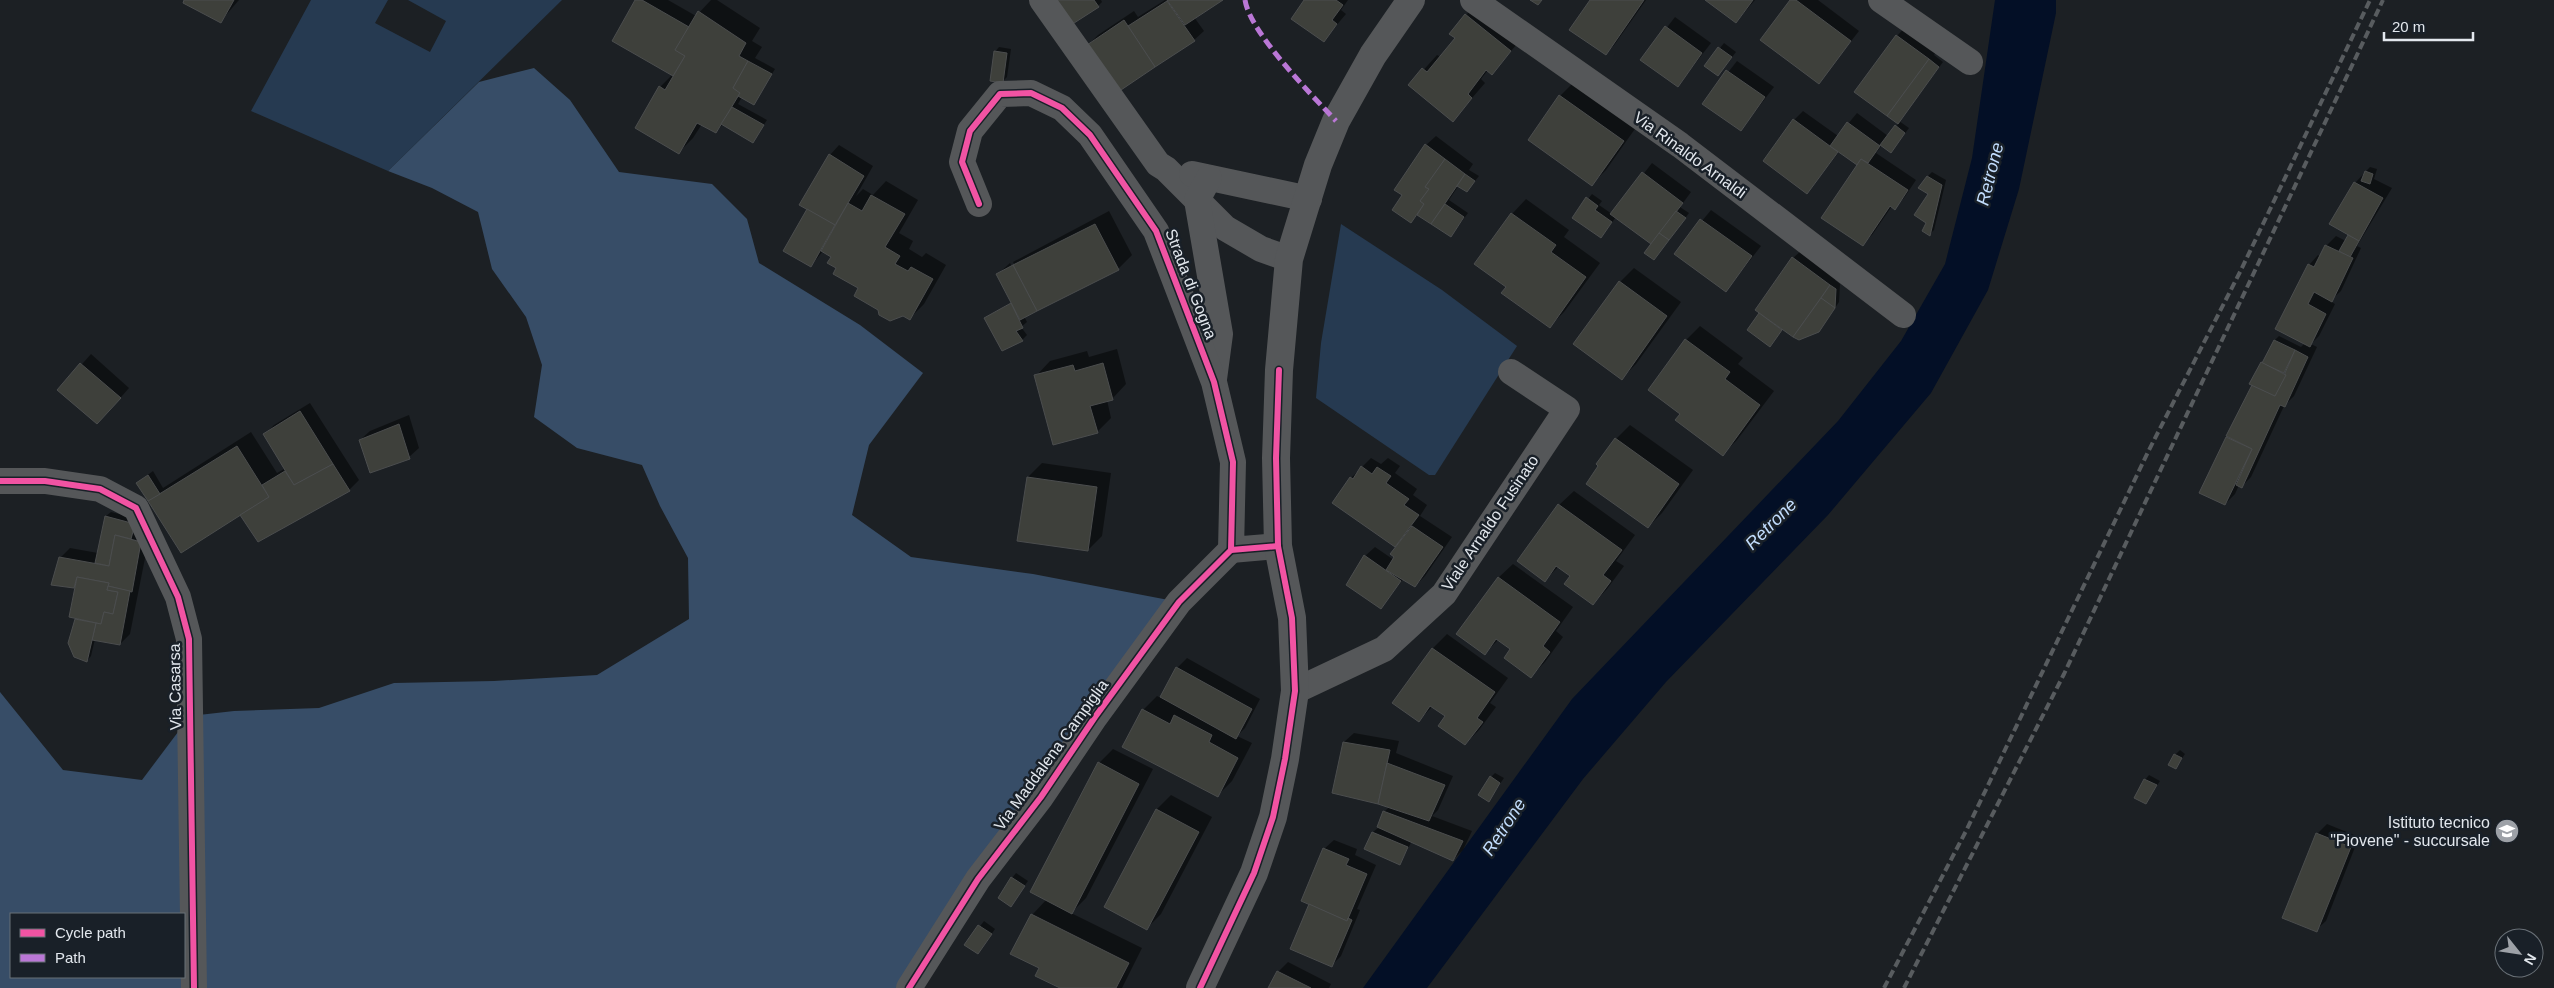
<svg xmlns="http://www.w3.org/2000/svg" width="2554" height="988" viewBox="0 0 2554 988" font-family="Arial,sans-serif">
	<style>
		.green { fill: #263a51 }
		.forest { fill: #374d67; fill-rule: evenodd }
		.water { fill: #030f26 }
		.shadow { fill: #0007; fill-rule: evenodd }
		.building { fill: #3e403b; stroke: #4b4d4e }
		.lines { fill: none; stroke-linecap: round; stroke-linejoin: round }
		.minor { stroke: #555759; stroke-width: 26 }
		.tertiary { stroke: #555759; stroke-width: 28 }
		.rail { stroke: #585c5f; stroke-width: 4; stroke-dasharray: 8 4; stroke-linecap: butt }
		.quiet { stroke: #ba77d6; stroke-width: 5; stroke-dasharray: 10 5; stroke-linecap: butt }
		.cycleway-casing { stroke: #192028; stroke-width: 9 }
		.cycleway { stroke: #f153a3; stroke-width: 6 }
		.labels { text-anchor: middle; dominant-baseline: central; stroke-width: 5; stroke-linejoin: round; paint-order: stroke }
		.street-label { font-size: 16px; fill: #e2e7ed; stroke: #192028 }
		.poi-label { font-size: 16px; fill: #e2e7ed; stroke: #192028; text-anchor: end }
		.water-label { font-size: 18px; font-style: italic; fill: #c2ddfd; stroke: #192028 }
	</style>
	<rect width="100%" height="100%" fill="#1c2024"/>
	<g class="green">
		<path d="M311,0H388L375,23L430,52L446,21L408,0H562L388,171L251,111Z"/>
		<path d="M1341,224L1442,290L1517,346L1435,475H1429L1316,398L1321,343Z"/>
	</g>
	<path class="forest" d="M534,68L570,100L619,172L712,184L747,219L759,263L860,325L923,373L869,445L852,515L911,557L1033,574L1179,602L909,988H0V692L63,770L142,780L190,716L234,711L319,708L394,683L494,681L597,675L689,619L688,558L660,506L642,465L577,448L534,417L542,365L526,317L492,269L478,212L432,188L388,171L479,82ZM11,914H184V977H11Z"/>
	<path class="water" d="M1995,0H2056V13L2019,189L1988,290L1931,393L1828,515L1666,682L1583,779L1427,988H1363L1572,699L1838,421L1901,341L1945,264L1972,158Z"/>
	<g class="shadow">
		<path d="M186,0H239L220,22Z"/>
		<path d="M637,0H668L696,16L711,0H717L760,28L752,41L762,47L755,58L775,69L753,104L742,97L738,104L767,120L753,141L723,124L716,132L702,124L693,138L679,152L637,128L660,87L673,74Z"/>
		<path d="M1056,0H1101L1102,2L1098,6Z"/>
		<path d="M1165,0H1221L1194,17L1204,31L1194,40L1118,90L1088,45L1098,35L1134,11L1138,17Z"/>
		<path d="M1306,0H1348L1341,10L1346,14L1324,40Z"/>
		<path d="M1591,0H1646L1615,44L1606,54Z"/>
		<path d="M1707,0H1755L1736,22Z"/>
		<path d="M1791,0H1818L1859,31L1819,82Z"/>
		<path d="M1480,1L1524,36L1492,73L1488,70L1481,79L1485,83L1453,120L1410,85L1437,55L1441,57L1456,38L1466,15Z"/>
		<path d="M1675,17L1711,43L1678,86L1642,60Z"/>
		<path d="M1906,26L1938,49L1934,55L1943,62L1899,121L1909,128L1895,147L1882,145L1876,153L1916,180L1904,198L1894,208L1892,206L1872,235L1862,244L1859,165L1839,152L1807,192L1794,120L1803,111L1838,136L1857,113L1888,136L1899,123L1897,36Z"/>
		<path d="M1724,43L1736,52L1722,70L1706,66Z"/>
		<path d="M999,47L1011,49L1007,77L1002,82L995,52Z"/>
		<path d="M1737,61L1774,87L1741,130L1704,103Z"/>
		<path d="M1574,82L1637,126L1606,170L1592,184L1560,96Z"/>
		<path d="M1436,136L1473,164L1469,170L1479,176L1467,191L1459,185L1449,200L1468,213L1451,236L1418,214L1411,221L1404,194L1396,190L1426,145Z"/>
		<path d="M839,145L873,166L856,196L863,189L873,195L886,181L918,200L899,233L913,241L909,249L922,257L926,253L946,265L924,304L910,318L879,309L838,268L833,256L823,251L811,266L809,209L830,155Z"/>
		<path d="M1652,163L1691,192L1680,207L1689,213L1658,254L1653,244L1616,217L1601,237L1574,217L1592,194L1602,201L1599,205L1612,214Z"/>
		<path d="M2370,167L2377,169L2374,179L2392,188L2357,246L2361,248L2341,291L2330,301L2335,304L2319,336L2311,344L2317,347L2294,396L2284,406L2251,477L2241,487L2239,485L2235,494L2225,504L2201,492L2253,384L2251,383L2275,340L2279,336L2301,347L2305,343L2309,265L2318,255L2321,257L2326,246L2336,236L2346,241L2350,234L2355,183Z"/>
		<path d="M1932,172L1946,180L1934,230L1930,234L1927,222L1929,193L1928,176Z"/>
		<path d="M1526,199L1569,230L1564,237L1600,263L1564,312L1550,326L1507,286L1512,214Z"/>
		<path d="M1711,210L1761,246L1726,291L1675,254Z"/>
		<path d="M1109,211L1132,255L1118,269L1024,316L1027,322L1021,327L1027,335L1022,340L985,318L1012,302L998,274L1010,263L1035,308H1037L1013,262Z"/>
		<path d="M1803,249L1839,275L1835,280L1840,284L1839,302L1823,326L1799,339L1783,329L1770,345L1749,330L1793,258Z"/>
		<path d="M1634,268L1681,302L1636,364L1622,378L1620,282Z"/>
		<path d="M1700,326L1743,358L1738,364L1774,391L1737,440L1723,454L1681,414L1686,340Z"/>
		<path d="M1117,349L1126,384L1112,399L1107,400L1111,418L1097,432L1036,376L1050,361L1087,351L1089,357Z"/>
		<path d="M91,354L129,388L107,413L59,390Z"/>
		<path d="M310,403L359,480L349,490L246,511L181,551L137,483L153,471L163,488L251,432L277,473L286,468L265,434L274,425Z"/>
		<path d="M409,415L419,448L409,457L360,440L370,431Z"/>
		<path d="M1630,425L1693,470L1662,513L1648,527L1616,439Z"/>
		<path d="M1371,458L1381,464L1388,458L1400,466L1395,473L1417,489L1413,495L1427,505L1420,516L1452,537L1425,576L1415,586L1404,578L1381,608L1365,556L1375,547L1394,560L1397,547L1334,503L1351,478Z"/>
		<path d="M1042,463L1111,473L1102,536L1088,550L1028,477Z"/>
		<path d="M1574,491L1635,535L1616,561L1624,566L1607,589L1593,604L1572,576L1559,566L1545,580L1559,505Z"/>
		<path d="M111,512L139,519L150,533L130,634L120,644L95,639L91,656L87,661L76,619L75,587L53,584L60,558L70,548L98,553L106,516ZM122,536L147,543L122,538Z"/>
		<path d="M1513,564L1573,607L1556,631L1563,637L1545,662L1531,676L1512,649L1499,639L1485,653L1498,578Z"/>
		<path d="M1447,634L1508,678L1490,703L1496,707L1479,730L1465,744L1447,716L1433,706L1419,720L1394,703L1433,648Z"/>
		<path d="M1187,658L1260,699L1245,728L1237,736L1252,743L1232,781L1218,795L1143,710L1157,696L1161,698L1177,668Z"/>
		<path d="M1354,733L1399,741L1396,753L1453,776L1438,810L1432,816L1472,831L1463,850L1453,860L1412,841L1400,863L1366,849L1373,832L1378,828L1384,812L1390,806L1334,793L1344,742Z"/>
		<path d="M1113,749L1153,769L1086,898L1071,913L1142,948L1122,988H1063L1040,968L1032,915L1047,899L1099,763Z"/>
		<path d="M2180,750L2185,754L2176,767L2175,755Z"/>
		<path d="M1495,773L1504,778L1489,800L1491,777Z"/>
		<path d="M2149,775L2160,781L2146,803L2145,780Z"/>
		<path d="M1171,795L1212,817L1161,914L1147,928L1105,906L1157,809Z"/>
		<path d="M2327,824L2359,837L2326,921L2316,930L2317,834Z"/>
		<path d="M1334,840L1357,849L1355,855L1376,865L1357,909L1360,910L1341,956L1331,966L1310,904L1324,849Z"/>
		<path d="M1016,873L1028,881L1011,905L1012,878Z"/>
		<path d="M984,921L995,929L982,948L966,945Z"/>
		<path d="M1288,962L1331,984L1329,988H1270L1278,972Z"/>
	</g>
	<g class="building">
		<path d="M184,0H234L221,23L183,3Z"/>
		<path d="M635,0H642L689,27L675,50L685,56L673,76L612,41Z"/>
		<path d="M1055,0H1094L1099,7L1071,25Z"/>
		<path d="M1167,0H1223L1185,25Z"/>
		<path d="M1304,0H1336L1343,5L1332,20L1337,24L1324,42L1291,19Z"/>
		<path d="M1530,0H1542L1538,5Z"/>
		<path d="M1590,0H1644L1606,55L1569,30Z"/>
		<path d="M1705,0H1753L1736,23Z"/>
		<path d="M1790,0H1796L1851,41L1819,84L1760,40Z"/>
		<path d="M1167,1L1195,41L1155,67L1128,26Z"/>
		<path d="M698,11L746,43L739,56L748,61L733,88L740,93L716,133L697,123L679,154L635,128L659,86L665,90L685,56L675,50Z"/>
		<path d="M1465,14L1511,51L1492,75L1486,70L1468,94L1472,98L1453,122L1408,85L1422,68L1427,72L1455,38L1449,34Z"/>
		<path d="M1124,20L1155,67L1118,92L1087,45Z"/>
		<path d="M1665,26L1702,53L1678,87L1640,60Z"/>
		<path d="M1896,35L1929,59L1887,116L1854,92Z"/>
		<path d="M1718,47L1732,57L1718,76L1704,66Z"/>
		<path d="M994,51L1007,53L1003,83L990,81Z"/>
		<path d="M1929,59L1939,67L1898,124L1887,116Z"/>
		<path d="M748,61L772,74L754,105L738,96L740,93L733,88Z"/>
		<path d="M1726,70L1765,97L1741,131L1702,104Z"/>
		<path d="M1559,95L1624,141L1592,186L1528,140Z"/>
		<path d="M732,107L764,125L753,143L721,124Z"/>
		<path d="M1793,119L1838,152L1807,194L1763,161Z"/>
		<path d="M1847,122L1880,146L1868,163L1861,159L1857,165L1830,146Z"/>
		<path d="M1895,125L1905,133L1891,153L1880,145Z"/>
		<path d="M1425,144L1445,159L1425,187L1429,189L1420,201L1424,204L1411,223L1392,210L1402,195L1394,190Z"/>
		<path d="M829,154L864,176L835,225L799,205Z"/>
		<path d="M1445,159L1465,174L1431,224L1417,215L1424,204L1420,201L1429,189L1425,187Z"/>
		<path d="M1861,159L1908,190L1895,210L1890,206L1863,246L1821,218Z"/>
		<path d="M2365,171L2373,174L2370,184L2361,181Z"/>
		<path d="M1642,172L1683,203L1651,244L1610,214Z"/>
		<path d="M1465,174L1475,181L1467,192L1457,186Z"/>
		<path d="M1927,176L1942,185L1930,236L1922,231L1926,223L1914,215L1928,194L1918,188Z"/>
		<path d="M2354,182L2383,198L2359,241L2329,224Z"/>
		<path d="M871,195L905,214L885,247L900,256L895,264L908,271L911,267L933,279L910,320L903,316L890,321L879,315L878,310L854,296L858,288L833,274L836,268L827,263L831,257L821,251L848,203L862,211Z"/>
		<path d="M1586,197L1598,206L1595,210L1612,222L1601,238L1572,218Z"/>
		<path d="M1445,204L1464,217L1451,237L1431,224Z"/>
		<path d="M807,209L835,225L811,267L783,251Z"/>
		<path d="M1676,211L1686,218L1669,240L1659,233Z"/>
		<path d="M1511,213L1556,245L1551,252L1586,277L1550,328L1501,293L1506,287L1474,264Z"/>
		<path d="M1700,219L1752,256L1726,292L1674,254Z"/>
		<path d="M1095,224L1119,270L1037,311L1013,265Z"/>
		<path d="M1659,233L1669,240L1654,260L1644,253Z"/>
		<path d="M2348,235L2359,241L2350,257L2339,251Z"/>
		<path d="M2325,245L2353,258L2332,302L2314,292L2308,304L2326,314L2310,347L2275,329L2308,264L2314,267Z"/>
		<path d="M1792,257L1830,285L1793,337L1755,310Z"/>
		<path d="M1013,265L1037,311L1020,320L996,274Z"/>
		<path d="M1619,281L1667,316L1622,380L1573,344Z"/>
		<path d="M1830,285L1836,289L1835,308L1821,298Z"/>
		<path d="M1821,298L1835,308L1819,332L1799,340L1793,337Z"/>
		<path d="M1011,303L1023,328L1016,331L1023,341L1002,351L984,318Z"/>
		<path d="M1759,313L1782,330L1770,347L1747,330Z"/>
		<path d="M1685,339L1730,372L1725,379L1760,405L1723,456L1675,420L1680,414L1648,390Z"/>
		<path d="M2274,340L2295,350L2284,373L2262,363Z"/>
		<path d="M2295,350L2308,357L2285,407L2280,405L2242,488L2236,485L2252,449L2226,436L2252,385L2275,396Z"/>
		<path d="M2261,362L2286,375L2275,396L2249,384Z"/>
		<path d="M80,363L121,398L97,424L57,390Z"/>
		<path d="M1103,363L1113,400L1090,406L1098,433L1053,445L1034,375L1073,365L1075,371Z"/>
		<path d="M300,411L333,464L294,485L263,434Z"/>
		<path d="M399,424L410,459L370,473L359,440Z"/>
		<path d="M2226,437L2252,449L2225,505L2199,493Z"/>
		<path d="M1615,438L1679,484L1648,528L1586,484L1598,466L1596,464Z"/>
		<path d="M237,446L269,497L181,553L148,501Z"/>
		<path d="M333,464L350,491L258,542L240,515L269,497L262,485L285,471L294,485Z"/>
		<path d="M1361,466L1372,474L1377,467L1391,476L1386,483L1409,499L1404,505L1419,515L1395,547L1332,503L1350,477L1353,479Z"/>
		<path d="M148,475L160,494L148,501L136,483Z"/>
		<path d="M1027,477L1097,487L1088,551L1017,541Z"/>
		<path d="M1558,504L1622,550L1603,575L1611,581L1593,605L1564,584L1570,576L1556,566L1545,582L1517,561Z"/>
		<path d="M105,516L135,524L131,539L115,535L109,566L95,563Z"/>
		<path d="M1412,526L1443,547L1415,587L1386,570L1394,557L1390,554Z"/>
		<path d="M115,535L141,542L132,592L108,586L109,583L77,577L74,588L51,585L59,557L109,566Z"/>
		<path d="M1364,555L1401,581L1381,609L1346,585Z"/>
		<path d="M77,577L109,583L107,590L118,592L113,614L104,612L101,624L69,617Z"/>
		<path d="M1498,577L1560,622L1543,646L1550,652L1531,678L1504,658L1510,649L1496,639L1485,655L1456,634Z"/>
		<path d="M108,586L130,591L120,645L92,640L96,623L101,624L104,612L113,614L118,592L107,590Z"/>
		<path d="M75,619L96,623L87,662L74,657L68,643Z"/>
		<path d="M1432,648L1495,692L1477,718L1483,722L1465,745L1438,726L1445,716L1430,706L1419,722L1392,703Z"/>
		<path d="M1176,667L1252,709L1236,739L1160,697Z"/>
		<path d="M1142,709L1170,724L1174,715L1212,735L1209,742L1238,758L1218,797L1122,747Z"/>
		<path d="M1343,742L1390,750L1378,804L1332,793Z"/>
		<path d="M2174,754L2182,758L2176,769L2168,765Z"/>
		<path d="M1098,762L1139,784L1072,914L1030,892Z"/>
		<path d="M1387,763L1445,785L1429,821L1378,804Z"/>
		<path d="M1490,776L1500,783L1489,802L1478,795Z"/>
		<path d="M2144,779L2157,785L2146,804L2134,798Z"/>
		<path d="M1156,809L1199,832L1147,930L1104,907Z"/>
		<path d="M1383,811L1463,841L1453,861L1377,827Z"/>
		<path d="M1372,832L1408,847L1400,865L1364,849Z"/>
		<path d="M2316,833L2351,847L2317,932L2282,918Z"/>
		<path d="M1323,848L1349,859L1346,865L1367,874L1347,921L1301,901Z"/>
		<path d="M1011,877L1025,886L1011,907L998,898Z"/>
		<path d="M1309,904L1347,921L1348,918L1352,920L1332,967L1290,949Z"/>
		<path d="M1031,914L1129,963L1116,988H1060L1035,976L1039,968L1010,954Z"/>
		<path d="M978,925L992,934L978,954L964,945Z"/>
		<path d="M1277,971L1311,988H1268Z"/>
	</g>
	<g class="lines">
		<g class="minor">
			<path d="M1042,0L1158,164L1166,169L1225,228L1261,249L1289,259"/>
			<path d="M1473,0L1680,145L1903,315"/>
			<path d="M1881,0L1970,62"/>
			<path d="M1192,174L1309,199"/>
			<path d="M1209,178L1197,200L1220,334L1214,379"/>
			<path d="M979,204L962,162L970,131L1000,94L1031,93L1062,108L1090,135L1156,231L1214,382L1233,462L1231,550L1278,546"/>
			<path d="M0,481H45L100,489L136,508L178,597L189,639L194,988"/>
			<path d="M1295,691L1384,649L1444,594L1567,409L1511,372"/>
			<path d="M909,988L978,879L1041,797L1095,717L1179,602L1231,550"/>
		</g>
		<path class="tertiary" d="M1200,988L1254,873L1273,817L1285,759L1295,691L1292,618L1278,546L1276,458L1279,370L1289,259L1318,165L1336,121L1373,55L1411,0"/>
		<g class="rail">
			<path d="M1884,988L1967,829L2149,450L2241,270L2370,0"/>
			<path d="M1904,988L2064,674L2383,0"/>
		</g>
		<path class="quiet" d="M1245,0C1250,33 1312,95 1336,121"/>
		<g class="cycleway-casing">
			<g id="cycleway">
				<path d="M979,204L962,162L970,131L1000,94L1031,93L1062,108L1090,135L1156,231L1214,382L1233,462L1231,550L1278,546"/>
				<path d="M0,481H45L100,489L136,508L178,597L189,639L194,988"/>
				<path d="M909,988L978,879L1041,797L1095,717L1179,602L1231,550"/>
				<path d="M1200,988L1254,873L1273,817L1285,759L1295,691L1292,618L1278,546L1276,458L1279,370"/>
			</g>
		</g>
		<use href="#cycleway" class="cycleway"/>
	</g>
	<defs>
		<g id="school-disc" transform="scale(1.25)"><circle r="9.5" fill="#9da1a7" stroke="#192028"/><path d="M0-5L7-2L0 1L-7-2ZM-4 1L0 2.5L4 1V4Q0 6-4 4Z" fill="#fff"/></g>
	</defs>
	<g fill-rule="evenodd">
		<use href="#school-disc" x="2507" y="831"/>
	</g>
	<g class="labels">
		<g class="street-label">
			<text transform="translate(1690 155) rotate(36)">Via Rinaldo Arnaldi</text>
			<text transform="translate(1191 284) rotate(69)">Strada di Gogna</text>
			<text transform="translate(1490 523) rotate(-56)">Viale Arnaldo Fusinato</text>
			<text transform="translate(175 687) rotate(-91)">Via Casarsa</text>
			<text transform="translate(1051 755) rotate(-54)">Via Maddalena Campiglia</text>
		</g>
		<g class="poi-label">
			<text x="2490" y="822">Istituto tecnico<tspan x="2490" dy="18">"Piovene" - succursale</tspan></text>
		</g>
		<g class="water-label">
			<text transform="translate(1990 174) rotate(-76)">Retrone</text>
			<text transform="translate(1771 524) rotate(-45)">Retrone</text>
			<text transform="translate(1504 827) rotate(-57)">Retrone</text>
		</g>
	</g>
	<rect x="10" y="913" width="175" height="65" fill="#192028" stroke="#697077"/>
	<rect x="20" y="929" width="25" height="8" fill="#f153a3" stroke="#697077"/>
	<text x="55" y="938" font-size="15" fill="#e2e7ed">Cycle path</text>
	<rect x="20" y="954" width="25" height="8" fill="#ba77d6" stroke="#697077"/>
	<text x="55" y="963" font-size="15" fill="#e2e7ed">Path</text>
	<g transform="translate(2519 953) rotate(120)"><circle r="24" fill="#192028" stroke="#697077"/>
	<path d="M0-4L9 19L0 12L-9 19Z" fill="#9da1a7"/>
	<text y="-8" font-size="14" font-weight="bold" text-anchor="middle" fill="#e2e7ed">N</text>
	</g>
	<path d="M2384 32v8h89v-8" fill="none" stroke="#e2e7ed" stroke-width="2.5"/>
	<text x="2392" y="32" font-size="15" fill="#e2e7ed" stroke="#192028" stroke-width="4" paint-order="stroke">20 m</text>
</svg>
